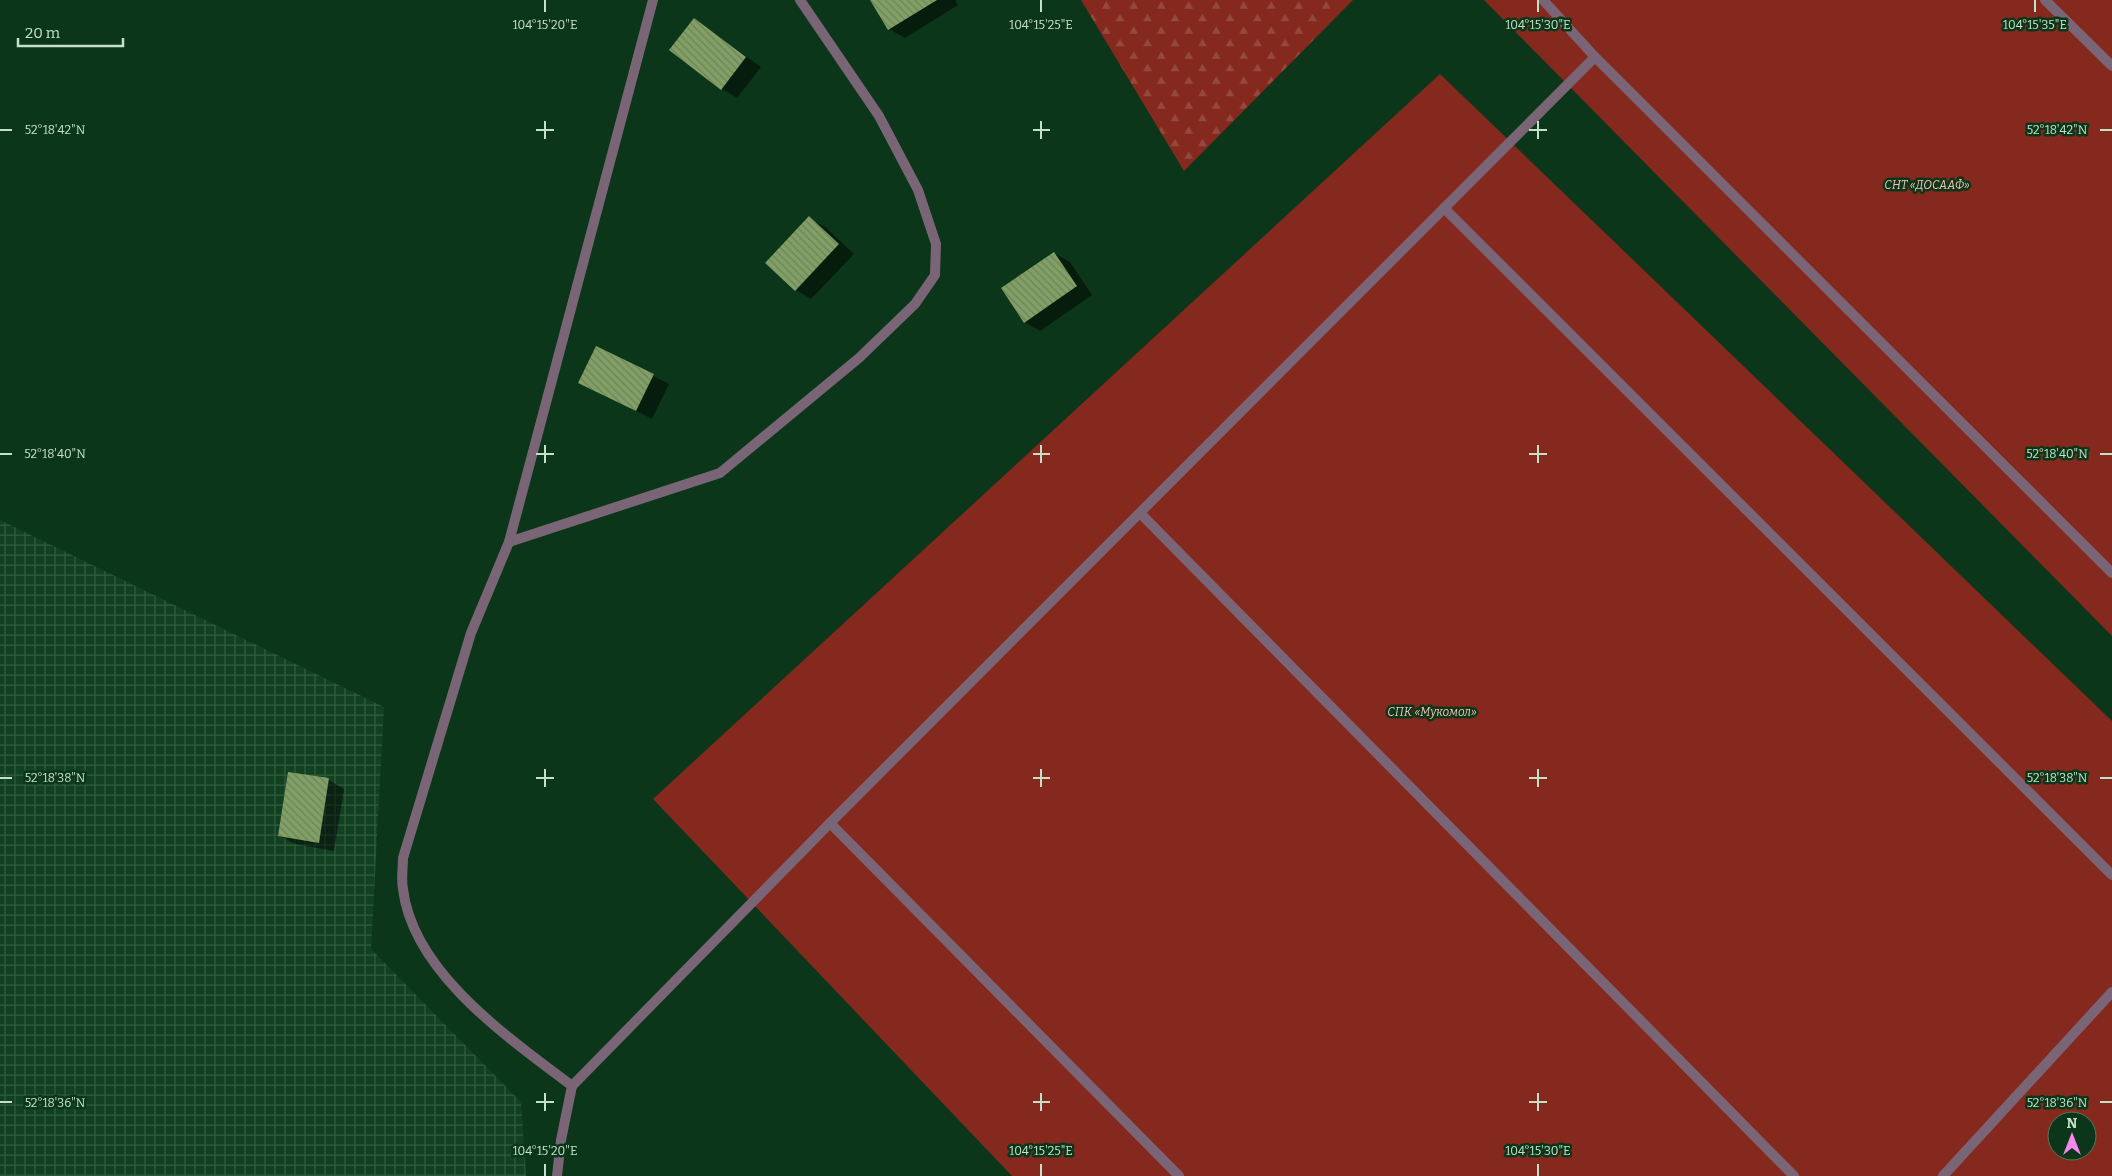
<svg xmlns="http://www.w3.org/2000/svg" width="2112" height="1176" viewBox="0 0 2112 1176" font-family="Bitter,serif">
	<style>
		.industrial { fill: url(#industrial-grid) }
		.forest { fill: url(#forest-firs) }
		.garden { fill: #85291e; fill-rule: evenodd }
		.shadow { fill: #0007 }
		.building { fill: url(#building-back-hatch) }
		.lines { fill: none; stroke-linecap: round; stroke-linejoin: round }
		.service { stroke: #7a6577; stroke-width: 10 }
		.minor { stroke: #7a6577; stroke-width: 10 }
		.ticks { fill: none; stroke: #c4e0c9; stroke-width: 2 }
		.labels { text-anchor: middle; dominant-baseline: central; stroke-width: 5; stroke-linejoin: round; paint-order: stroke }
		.park-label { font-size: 12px; font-style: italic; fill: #f8c1b6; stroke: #0c3619 }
		.ticks-label { font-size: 12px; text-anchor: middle; fill: #c4e0c9; stroke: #0c3619; stroke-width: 5; stroke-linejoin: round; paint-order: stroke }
	</style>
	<defs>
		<pattern id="industrial-grid" width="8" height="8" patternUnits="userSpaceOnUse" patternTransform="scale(1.25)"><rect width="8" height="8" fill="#114120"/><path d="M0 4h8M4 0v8" fill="none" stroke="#325c3f"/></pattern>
		<pattern id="forest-firs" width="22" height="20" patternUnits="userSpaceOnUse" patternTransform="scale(1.25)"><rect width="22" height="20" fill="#85291e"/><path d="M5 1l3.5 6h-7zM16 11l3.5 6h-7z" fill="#95483d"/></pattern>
		<pattern id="building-back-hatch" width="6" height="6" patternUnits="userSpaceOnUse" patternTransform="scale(1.25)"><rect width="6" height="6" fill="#829f66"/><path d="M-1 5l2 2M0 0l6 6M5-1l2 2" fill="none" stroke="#6d8359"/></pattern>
	</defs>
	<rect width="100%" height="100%" fill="#0c3619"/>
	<path class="industrial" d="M0,520L384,707L371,949L521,1102L526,1176H0Z"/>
	<path class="forest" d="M1081,0H1353L1184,171Z"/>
	<g class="garden">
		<path d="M1484,0H2112V636Z"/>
		<path d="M1440,74L2112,721V1176H1012L653,799ZM2057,1121H2087V1151H2057Z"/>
	</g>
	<g class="shadow">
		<path d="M871,0H955L958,5L905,38L889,29Z"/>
		<path d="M694,19L761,67L737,98L722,89Z"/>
		<path d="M809,218L825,227L854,254L811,299L796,290Z"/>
		<path d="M1054,253L1070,262L1092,295L1040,331L1025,322Z"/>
		<path d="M596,347L669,384L652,419L579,382Z"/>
		<path d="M329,780L344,789L334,851L295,844L280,836Z"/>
	</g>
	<g class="building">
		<path d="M870,0H937L888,30Z"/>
		<path d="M694,18L746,57L721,90L669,50Z"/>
		<path d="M809,216L839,244L795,291L765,263Z"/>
		<path d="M1054,252L1077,286L1024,323L1001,288Z"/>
		<path d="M596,346L654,374L636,411L578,383Z"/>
		<path d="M288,772L329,778L319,843L278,836Z"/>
	</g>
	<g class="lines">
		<g class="service">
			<path d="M2045,0L2112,66"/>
			<path d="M1595,57L2112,573"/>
			<path d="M1444,208L2112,875"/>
			<path d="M1140,513L1794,1176"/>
			<path d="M830,823L1179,1176"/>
			<path d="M572,1086L830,823L1595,57L1543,0"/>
			<path d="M1943,1176L2112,992"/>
		</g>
		<g class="minor">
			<path d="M509,542L720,473L859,358L915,304L935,275L936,244L918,190L879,116L800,0"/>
			<path d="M557,1176L561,1140L572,1086C509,1038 413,973 403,889C401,879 403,868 403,858L471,633L509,542L653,0"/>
		</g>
	</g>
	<path class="ticks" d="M545,0V12M1041,0V12M1538,0V12M2035,0V12M545,121V139M1041,121V139M1538,121V139M0,130H12M536,130H554M1033,130H1050M1529,130H1547M2100,130H2112M545,445V463M1041,445V463M1538,445V463M0,454H12M536,454H554M1033,454H1050M1529,454H1547M2100,454H2112M545,769V787M1041,769V787M1538,769V787M0,778H12M536,778H554M1033,778H1050M1529,778H1547M2100,778H2112M545,1093V1111M1041,1093V1111M1538,1093V1111M0,1102H12M536,1102H554M1033,1102H1050M1529,1102H1547M2100,1102H2112M545,1164V1176M1041,1164V1176M1538,1164V1176"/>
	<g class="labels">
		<g class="park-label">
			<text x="1927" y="185">СНТ «ДОСААФ»</text>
			<text x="1432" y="712">СПК «Мукомол»</text>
		</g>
	</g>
	<g class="ticks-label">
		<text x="545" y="29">104°15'20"E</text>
		<text x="1041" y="29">104°15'25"E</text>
		<text x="1538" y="29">104°15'30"E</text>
		<text x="2035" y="29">104°15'35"E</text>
		<text x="55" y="134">52°18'42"N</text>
		<text x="2057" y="134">52°18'42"N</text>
		<text x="55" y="458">52°18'40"N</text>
		<text x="2057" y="458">52°18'40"N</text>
		<text x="55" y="782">52°18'38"N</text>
		<text x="2057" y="782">52°18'38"N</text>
		<text x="55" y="1107">52°18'36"N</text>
		<text x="2057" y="1107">52°18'36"N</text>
		<text x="545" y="1155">104°15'20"E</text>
		<text x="1041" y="1155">104°15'25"E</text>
		<text x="1538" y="1155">104°15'30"E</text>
	</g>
	<g transform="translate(2072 1136)"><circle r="24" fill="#0c3619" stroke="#567a5f"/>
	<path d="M0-4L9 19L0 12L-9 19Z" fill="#f688ed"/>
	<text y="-8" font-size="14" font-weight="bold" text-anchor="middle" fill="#c4e0c9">N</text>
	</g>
	<path d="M18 38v8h105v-8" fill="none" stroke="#c4e0c9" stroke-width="2.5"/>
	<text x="25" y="38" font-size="15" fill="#c4e0c9" stroke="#0c3619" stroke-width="4" paint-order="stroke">20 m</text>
</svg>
